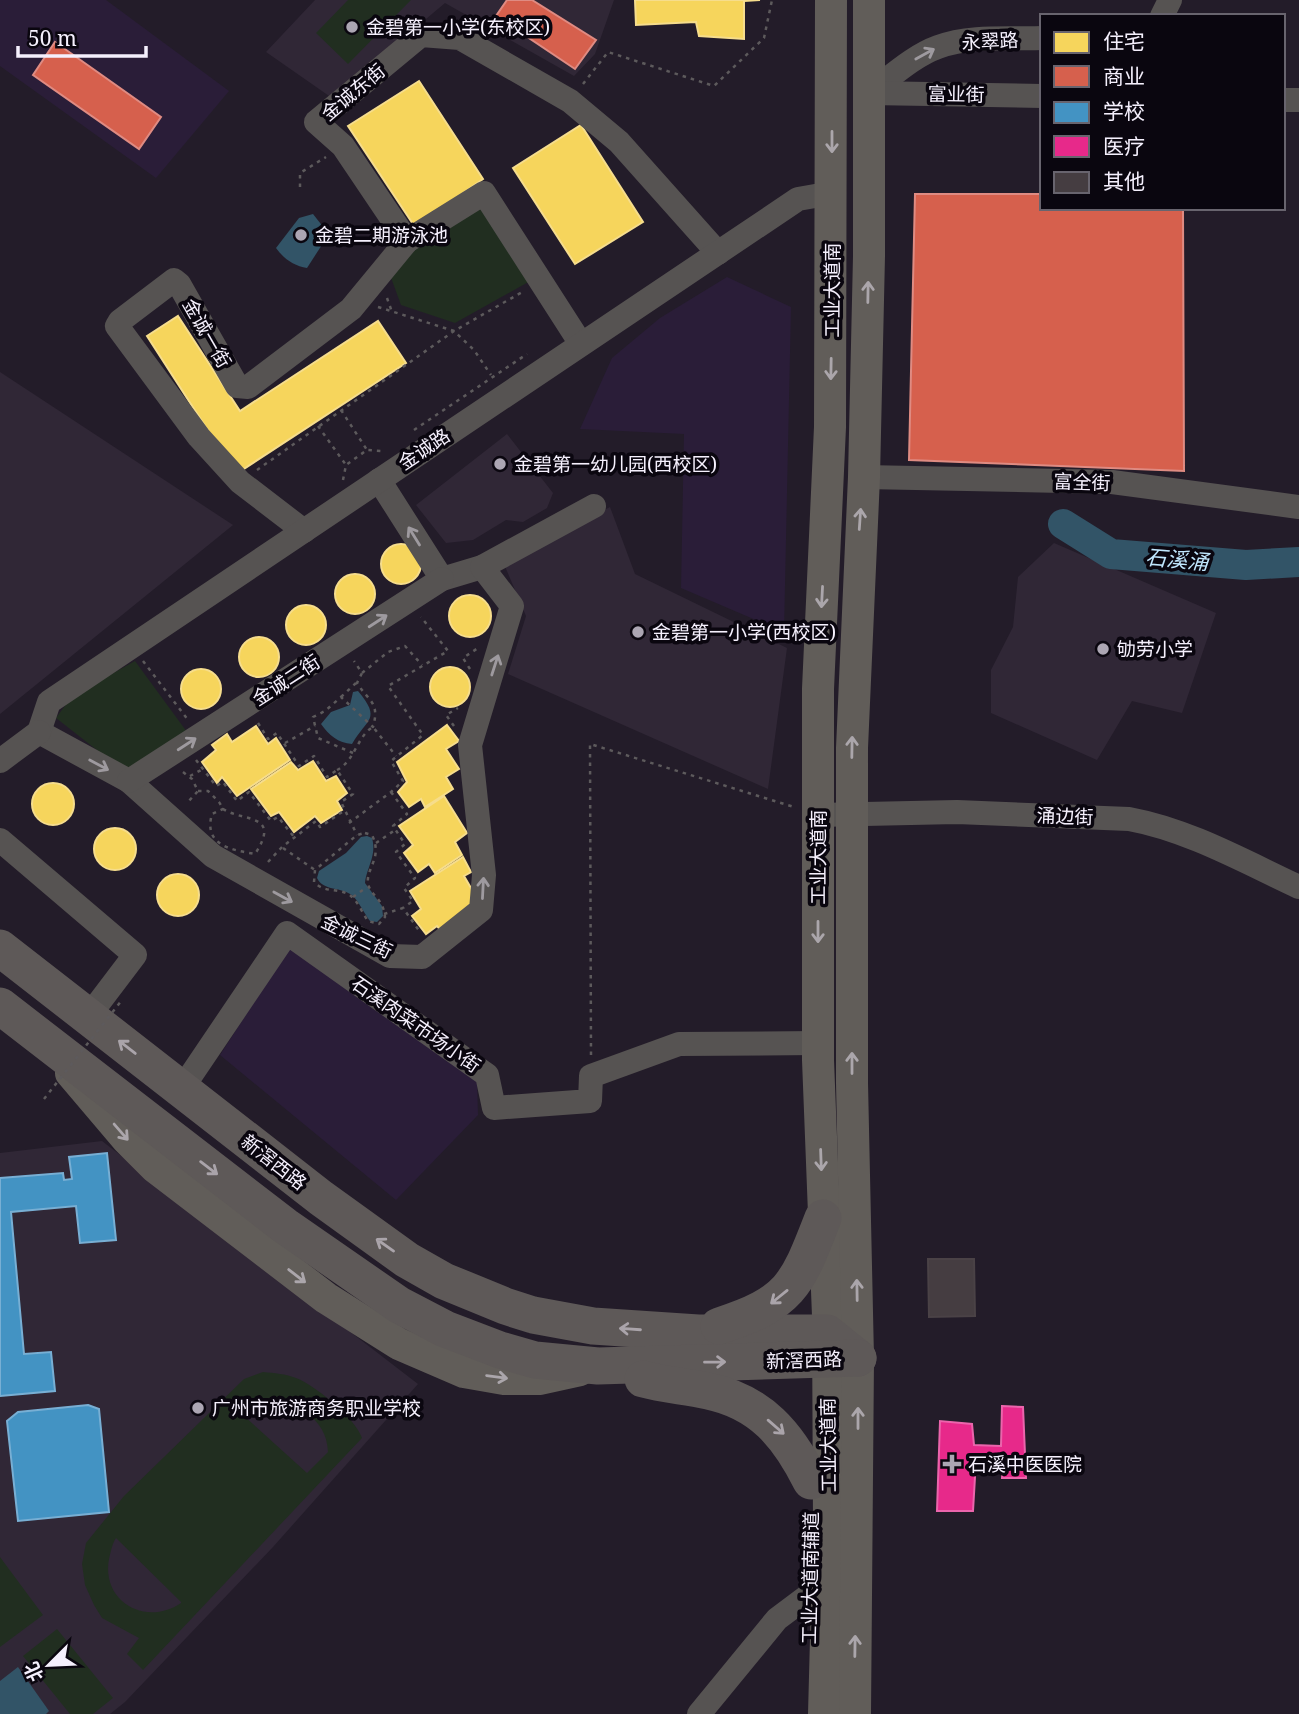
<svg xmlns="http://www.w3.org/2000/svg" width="1299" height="1714" viewBox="0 0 1299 1714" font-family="'Noto Serif','Noto Sans SC',serif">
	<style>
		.built { fill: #2a1d38 }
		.industrial { fill: #302736 }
		.green { fill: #212e20; fill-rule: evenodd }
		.water { fill: #325467 }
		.homes { fill: #f6d55c; stroke: #f6dd8c; stroke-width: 2 }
		.shops { fill: #d6604d; stroke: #df8b82; stroke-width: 2 }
		.schools { fill: #4393c3; stroke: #78afd4; stroke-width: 2 }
		.health { fill: #e7298a; stroke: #eb65ac; stroke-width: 2 }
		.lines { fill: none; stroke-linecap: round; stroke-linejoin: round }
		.river { stroke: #325467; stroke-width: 30 }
		.building { fill: #453d41; stroke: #4a4246; stroke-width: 2 }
		.path { stroke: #5d5a5c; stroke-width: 2.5; stroke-dasharray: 3.5 5; stroke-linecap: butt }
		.minor { stroke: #565352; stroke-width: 24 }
		.major { stroke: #615d59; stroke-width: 32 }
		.highway { stroke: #5e5958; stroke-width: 37 }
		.path-bridge { stroke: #5d5a5c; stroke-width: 2.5; stroke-dasharray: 3.5 5; stroke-linecap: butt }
		.oneway { stroke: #9e9a9f }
		.oneway2 { stroke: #aba6ab }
		.oneway3 { stroke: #aaa4aa }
		.poi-dot { fill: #aca6b3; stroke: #0a060f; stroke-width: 2.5 }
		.labels { text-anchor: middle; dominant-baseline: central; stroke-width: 7; stroke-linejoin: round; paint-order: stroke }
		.poi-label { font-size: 19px; fill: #f5f0fd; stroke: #0a060f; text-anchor: start }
		.street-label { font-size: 19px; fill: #f5f0fd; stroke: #0a060f }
		.water-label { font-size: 21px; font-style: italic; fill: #c1e7fe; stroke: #0a060f }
	</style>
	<rect width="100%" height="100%" fill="#231c29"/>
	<g class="built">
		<path d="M0,0H106L229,91L156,178L0,66Z"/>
		<path d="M727,277L791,307L784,632L681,588L684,434L580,429L612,358L660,318Z"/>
		<path d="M289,948L477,1081L478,1115L396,1200L220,1055Z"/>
	</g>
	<g class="industrial">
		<path d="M315,0H614L595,54L574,76L445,3L332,98L266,52Z"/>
		<path d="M0,372L233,525L0,714Z"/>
		<path d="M507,434L553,493L547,508L523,522L506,520L473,540L446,543L416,505Z"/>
		<path d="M610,507L635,574L787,648L768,789L508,674L526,616L504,564Z"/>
		<path d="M1054,543L1216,613L1182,713L1132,701L1097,760L991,713V670L1013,627L1018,577Z"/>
		<path d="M102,1141L418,1384L273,1547L125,1702L110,1714H0V1153Z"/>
	</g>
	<g class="green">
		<path d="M348,0H411L348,64L316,33Z"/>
		<path d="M484,201L532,280L455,323L401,305L390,275L413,248Z"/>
		<path d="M135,661L187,732L125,772L56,718L72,696Z"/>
		<path d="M263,1372C274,1373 286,1374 296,1378C315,1385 356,1419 362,1438L143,1670L127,1654L139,1638L102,1618L94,1605L85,1585L82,1564L86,1543L124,1496L244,1379ZM264,1398C295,1403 327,1417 328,1452L307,1473L242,1414L256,1400ZM116,1538L181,1602V1603C146,1627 101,1602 109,1559C111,1551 112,1544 116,1538Z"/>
		<path d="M0,1557L43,1615L0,1647Z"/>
		<path d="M57,1629L113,1698L93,1714H70L23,1656Z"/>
	</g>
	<g class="water">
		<path d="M313,214L324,228L327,237L307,268C294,266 284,259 276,248L299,218Z"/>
		<path d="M358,691C382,720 367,718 352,744C338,743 329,735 321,724L331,712L350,705L353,692Z"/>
		<path d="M367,836L372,838C377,855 367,867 365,883L382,906L383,916L377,922L370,921C364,913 359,902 353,896C341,886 324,892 317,878L319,871L346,853L361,837Z"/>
		<path d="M18,1667L49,1711L46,1714H0V1681Z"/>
	</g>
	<g class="homes">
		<path d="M635,0H760L744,1V39L699,36L696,22L636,25Z"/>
		<path d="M419,81L483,179L415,227L348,126Z"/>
		<path d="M581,125L643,222L575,264L513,168Z"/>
		<path d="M178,316L240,411L378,321L406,363L236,474L147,336Z"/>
		<circle cx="401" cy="564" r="20"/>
		<circle cx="355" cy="594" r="20"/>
		<circle cx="470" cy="616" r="21"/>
		<circle cx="306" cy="625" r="20"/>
		<circle cx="259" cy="657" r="20"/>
		<circle cx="450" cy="687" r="20"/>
		<circle cx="201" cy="689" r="20"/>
		<path d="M447,725L459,741L446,749L459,769L446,777L453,789L425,807L421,799L409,807L398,792L407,782L397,762Z"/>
		<path d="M256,726L268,744L276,738L290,760L237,796L222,777L217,783L202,762L216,750L212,745L227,734L232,742Z"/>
		<path d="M313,761L326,781L336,776L347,793L337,801L342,810L321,823L315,816L294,832L279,812L271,816L251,789L291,762L298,770Z"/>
		<circle cx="53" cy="804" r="21"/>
		<path d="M444,796L467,833L455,842L462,855L435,873L429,864L418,872L404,853L413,845L399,826Z"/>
		<circle cx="115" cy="849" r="21"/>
		<path d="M463,857L471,872L464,876L478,900L445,935L437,926L426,934L412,916L421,909L410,891Z"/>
		<circle cx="178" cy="895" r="21"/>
	</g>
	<g class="shops">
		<path d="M507,0H532L596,40L575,69L496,16Z"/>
		<path d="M55,42L161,117L139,149L33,75Z"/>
		<path d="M915,194H1042V208H1183L1184,471L909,460Z"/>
	</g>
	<g class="schools">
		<path d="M107,1153L116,1240L80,1243L76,1206L11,1212L24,1354L51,1352L55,1391L0,1396V1178L63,1173L64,1180L72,1179L69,1157Z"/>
		<path d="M88,1405L99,1409L109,1512L18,1521L7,1421L18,1412Z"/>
	</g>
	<path class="health" d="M1002,1406L1023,1407L1026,1478H1002L1003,1461L976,1460L973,1511H937L940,1421L972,1424L974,1445L1001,1446Z"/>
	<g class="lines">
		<path class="river" d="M1063,524L1111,554L1246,565L1299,562"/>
	</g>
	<path class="building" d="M928,1259H974L975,1316L929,1317Z"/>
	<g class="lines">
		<g class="path">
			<path d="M583,84L608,52L714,86L764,38L772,0"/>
			<path d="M300,187V173L326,157"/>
			<path d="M387,298L392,312"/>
			<path d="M378,307L454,331L474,350L491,375"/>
			<path d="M341,410L367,450"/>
			<path d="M318,426L346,465"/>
			<path d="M414,430L527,354"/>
			<path d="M257,470L454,331L524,291"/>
			<path d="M343,480L346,465L367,450L382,451"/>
			<path d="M143,661L188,720"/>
			<path d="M470,669L463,658L478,648"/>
			<path d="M362,673L388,652L405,646L422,665"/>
			<path d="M341,697L356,683"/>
			<path d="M258,723L268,739L277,733L299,766L314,756L327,777L337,770L353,794L341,802L357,835"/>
			<path d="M454,726L446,715L458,708"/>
			<path d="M285,743L315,726"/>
			<path d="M353,753L318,738L313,717L325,711L341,697L373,727C380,702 369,702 357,683L362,673L354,661"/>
			<path d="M196,760L216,786L223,782L237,801L249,792L271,821L278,817L294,837"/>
			<path d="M337,770C355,761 357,736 373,727L396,756"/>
			<path d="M183,772L192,779L198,791L187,803"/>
			<path d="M190,776L203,769"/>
			<path d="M198,791H208L219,802L223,809"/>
			<path d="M391,792L407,814L393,826L405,844L396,852L415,878L404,888L413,901L403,908"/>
			<path d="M223,809C243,822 282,813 255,854C231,850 203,845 212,814Z"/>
			<path d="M349,823L391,792L403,781L391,761L423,735L388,686L448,651L421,617"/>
			<path d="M365,833L372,835C383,858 366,868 368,883C370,896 383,897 385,917L379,924L368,921C363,914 358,902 351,896C339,887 325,894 314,882L315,870L357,835Z"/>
			<path d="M376,843L395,830"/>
			<path d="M283,848L315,870"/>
			<path d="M268,862L282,847L316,821L320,827L345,810"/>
			<path d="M353,897L367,887"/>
			<path d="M384,914L403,908L420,932"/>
			<path d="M591,1055L590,744L794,807"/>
		</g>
		<g class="minor">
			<path d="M1162,16L1170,0"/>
			<path d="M869,93C891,77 913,56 938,47C970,35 1008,39 1042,38"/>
			<path d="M869,93L1042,96"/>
			<path d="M1283,100H1299"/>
			<path d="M581,344L484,193L407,241L343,146L316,122L421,35L460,38L570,101L619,142L718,253"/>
			<path d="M864,477L1112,482L1299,507"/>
			<path d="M379,480L442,579L482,567"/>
			<path d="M304,531L240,482L199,437L117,326L120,321L174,280L179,284L237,386L248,387L351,309L407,241"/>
			<path d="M39,732L129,781L213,856L390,956L422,957L481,910L484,875L470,745L512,606L482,567L594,506"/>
			<path d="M39,732L49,702L798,199L832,193"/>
			<path d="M0,761L39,732"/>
			<path d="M129,781L442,579"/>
			<path d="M818,815L957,812L1129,819C1189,830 1245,862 1299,887"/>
			<path d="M0,840L135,955L88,1017"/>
			<path d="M181,1090L287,933L487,1075L494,1108L590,1101L591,1076L679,1044L818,1043"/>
			<path d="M699,1714L777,1619L809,1595"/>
		</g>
		<g class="major">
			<path d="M71,1073L127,1139L155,1167L326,1298L399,1344L464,1372L504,1379H539L580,1370"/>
			<path d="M824,1714L829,1525L828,1316L818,1060V689L830,427L831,0"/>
			<path d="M855,1714L858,1358L852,1083V748L864,477L869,256V0"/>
		</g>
		<g class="highway">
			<path d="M0,948L321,1198L407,1260L444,1281L505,1306L533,1315L593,1326L698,1333H827L858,1358"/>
			<path d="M0,1006L285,1226L399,1305L445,1329L500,1350L535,1360L598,1366L858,1358"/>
			<path d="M719,1326C791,1303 797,1285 823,1218"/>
			<path d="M643,1379C665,1385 686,1386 708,1391C761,1402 788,1435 811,1481"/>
		</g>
		<path class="path-bridge" d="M44,1099L122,1000"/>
	</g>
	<defs><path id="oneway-shaft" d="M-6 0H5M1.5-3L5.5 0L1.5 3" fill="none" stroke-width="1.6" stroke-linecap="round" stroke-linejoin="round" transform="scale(1.75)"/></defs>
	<g class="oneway">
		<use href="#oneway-shaft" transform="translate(925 54) rotate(-29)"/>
		<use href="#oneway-shaft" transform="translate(414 536) rotate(-122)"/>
		<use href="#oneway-shaft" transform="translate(378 621) rotate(-33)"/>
		<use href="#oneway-shaft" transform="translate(495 665) rotate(-72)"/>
		<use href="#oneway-shaft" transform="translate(187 744) rotate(-33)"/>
		<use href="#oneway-shaft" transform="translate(99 765) rotate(28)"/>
		<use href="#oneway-shaft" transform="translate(483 888) rotate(-87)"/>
		<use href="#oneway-shaft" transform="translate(283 897) rotate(29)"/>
	</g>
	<g class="oneway2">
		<use href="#oneway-shaft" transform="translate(832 142) rotate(90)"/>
		<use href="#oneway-shaft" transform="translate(868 292) rotate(-89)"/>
		<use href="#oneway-shaft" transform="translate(831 369) rotate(91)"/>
		<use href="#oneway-shaft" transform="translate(860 519) rotate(-86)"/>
		<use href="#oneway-shaft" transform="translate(822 597) rotate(93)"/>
		<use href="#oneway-shaft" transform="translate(852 747) rotate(-89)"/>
		<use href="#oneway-shaft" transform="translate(818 932) rotate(90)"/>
		<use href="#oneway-shaft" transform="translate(852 1063) rotate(-90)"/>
		<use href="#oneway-shaft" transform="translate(121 1132) rotate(49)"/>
		<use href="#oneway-shaft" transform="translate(821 1160) rotate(88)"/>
		<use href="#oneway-shaft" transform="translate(297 1276) rotate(38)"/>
		<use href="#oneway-shaft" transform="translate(857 1290) rotate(-91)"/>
		<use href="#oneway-shaft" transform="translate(497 1377) rotate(8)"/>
		<use href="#oneway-shaft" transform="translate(858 1418) rotate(-90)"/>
		<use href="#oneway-shaft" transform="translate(855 1646) rotate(-89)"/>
	</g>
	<g class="oneway3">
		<use href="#oneway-shaft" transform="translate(127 1047) rotate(-142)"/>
		<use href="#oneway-shaft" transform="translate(209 1168) rotate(37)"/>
		<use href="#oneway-shaft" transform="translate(385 1245) rotate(-145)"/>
		<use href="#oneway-shaft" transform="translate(779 1297) rotate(141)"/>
		<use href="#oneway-shaft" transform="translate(630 1329) rotate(-176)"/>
		<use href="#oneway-shaft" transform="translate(715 1362) rotate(-1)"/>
		<use href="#oneway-shaft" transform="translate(776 1427) rotate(41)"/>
	</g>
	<g class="poi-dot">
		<circle cx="352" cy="27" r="7"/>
		<circle cx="301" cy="235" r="7"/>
		<circle cx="500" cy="464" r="7"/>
		<circle cx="638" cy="632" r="7"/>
		<circle cx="1103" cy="649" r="7"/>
		<circle cx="198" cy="1408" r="7"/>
		<path d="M948.5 1453.5h7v7h7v7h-7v7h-7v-7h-7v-7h7z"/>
	</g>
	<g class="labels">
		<g class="poi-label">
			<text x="366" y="27">金碧第一小学(东校区)</text>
			<text x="315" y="235">金碧二期游泳池</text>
			<text x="514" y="464">金碧第一幼儿园(西校区)</text>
			<text x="652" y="632">金碧第一小学(西校区)</text>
			<text x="1117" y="649">劬劳小学</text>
			<text x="212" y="1408">广州市旅游商务职业学校</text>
			<text x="968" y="1464">石溪中医医院</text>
		</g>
		<g class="street-label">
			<text transform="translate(990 41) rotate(-3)">永翠路</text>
			<text transform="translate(353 92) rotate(-40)">金诚东街</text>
			<text transform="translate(956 94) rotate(1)">富业街</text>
			<text transform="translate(832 290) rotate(-90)">工业大道南</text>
			<text transform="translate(207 333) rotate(60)">金诚一街</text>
			<text transform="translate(424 449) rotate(-34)">金诚路</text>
			<text transform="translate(1082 482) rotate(2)">富全街</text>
			<text transform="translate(286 680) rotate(-33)">金诚二街</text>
			<text transform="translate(1065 816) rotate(2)">涌边街</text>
			<text transform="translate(818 857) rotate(-90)">工业大道南</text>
			<text transform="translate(357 936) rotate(26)">金诚三街</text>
			<text transform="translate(416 1024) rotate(35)">石溪肉菜市场小街</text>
			<text transform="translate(274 1162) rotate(38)">新滘西路</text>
			<text transform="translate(804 1360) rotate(-2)">新滘西路</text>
			<text transform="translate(828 1445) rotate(-91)">工业大道南</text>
			<text transform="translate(810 1578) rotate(-89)">工业大道南辅道</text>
		</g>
		<g class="water-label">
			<text transform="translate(1177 559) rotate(5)">石溪涌</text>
		</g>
	</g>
	<rect x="1040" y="14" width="245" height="196" fill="#0a060f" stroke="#68646e" stroke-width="2"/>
	<rect x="1054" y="32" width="35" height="21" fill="#f6d55c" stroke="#68646e" stroke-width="2"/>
	<text x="1103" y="49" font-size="21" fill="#f5f0fd">住宅</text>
	<rect x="1054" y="66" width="35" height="21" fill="#d6604d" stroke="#68646e" stroke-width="2"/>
	<text x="1103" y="84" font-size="21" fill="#f5f0fd">商业</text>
	<rect x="1054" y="102" width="35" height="21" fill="#4393c3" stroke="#68646e" stroke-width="2"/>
	<text x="1103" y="119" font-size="21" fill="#f5f0fd">学校</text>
	<rect x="1054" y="136" width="35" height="21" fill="#e7298a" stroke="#68646e" stroke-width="2"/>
	<text x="1103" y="154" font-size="21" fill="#f5f0fd">医疗</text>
	<rect x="1054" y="172" width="35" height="21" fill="#453d41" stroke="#68646e" stroke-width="2"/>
	<text x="1103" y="189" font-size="21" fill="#f5f0fd">其他</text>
	<g transform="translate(49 1665) rotate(246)" stroke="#0a060f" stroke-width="5" paint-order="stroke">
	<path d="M0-5L12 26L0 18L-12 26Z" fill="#f5f0fd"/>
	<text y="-10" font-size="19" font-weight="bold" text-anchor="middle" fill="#f5f0fd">北</text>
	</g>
	<path d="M18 46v10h128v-10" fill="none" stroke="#f5f0fd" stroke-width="3.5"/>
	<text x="28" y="46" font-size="21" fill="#f5f0fd" stroke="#0a060f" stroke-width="5" paint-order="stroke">50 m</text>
</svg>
